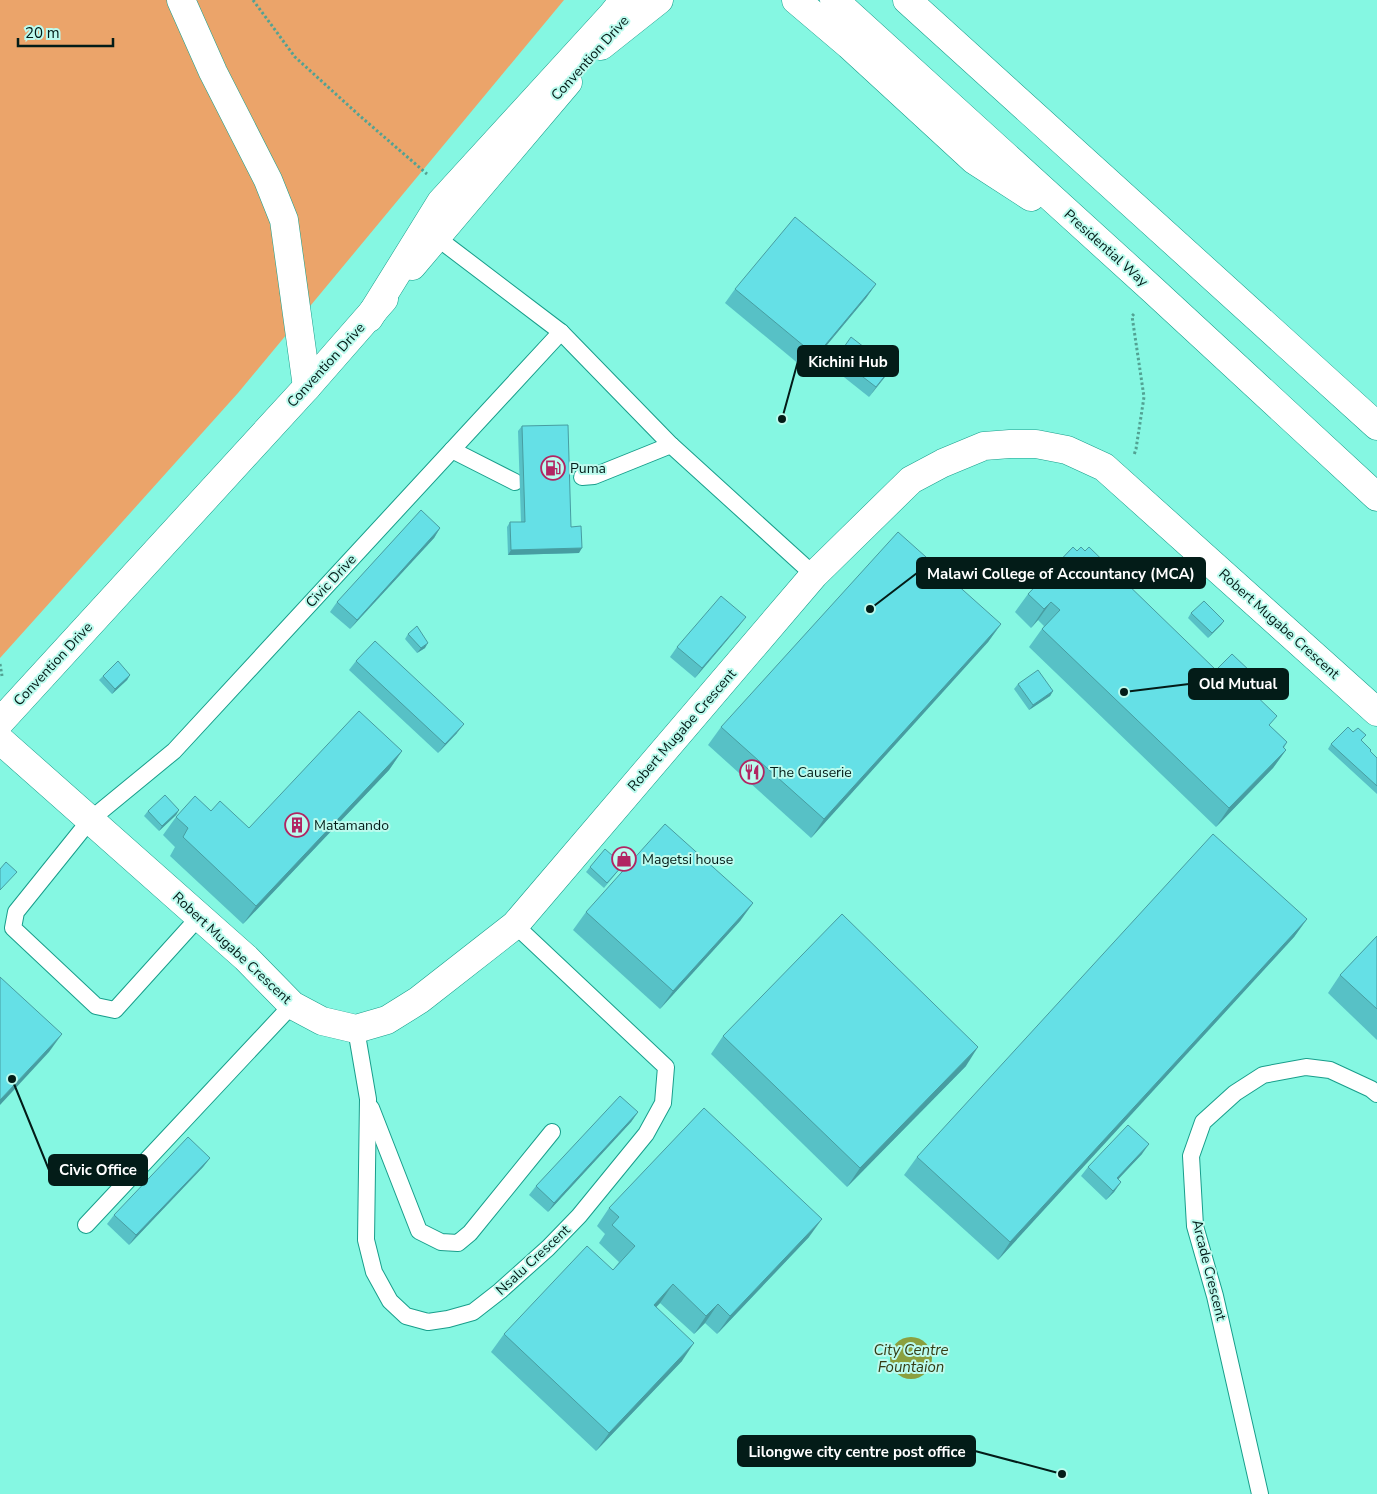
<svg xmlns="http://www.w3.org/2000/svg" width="1377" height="1494" viewBox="0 0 1377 1494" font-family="'Nunito Sans',sans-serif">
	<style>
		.green { fill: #eba46a }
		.water { fill: #8ba03f }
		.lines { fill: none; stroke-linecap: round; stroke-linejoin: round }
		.service-casing { stroke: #189e8b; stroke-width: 18 }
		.minor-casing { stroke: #189e8b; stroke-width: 29 }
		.tertiary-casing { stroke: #189e8b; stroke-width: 29 }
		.secondary-casing { stroke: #189e8b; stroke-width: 29 }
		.path { stroke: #52a293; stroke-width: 3; stroke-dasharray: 2.5 2.5; stroke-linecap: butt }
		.service { stroke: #fff; stroke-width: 16 }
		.minor { stroke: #fff; stroke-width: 28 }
		.tertiary { stroke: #fff; stroke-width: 28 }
		.secondary { stroke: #fff; stroke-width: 28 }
		.wall { fill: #57c1c6 }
		.shaded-wall { fill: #479da1 }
		.building { fill: #65e0e6; stroke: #479da1 }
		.labels { text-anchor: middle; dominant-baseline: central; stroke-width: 4; stroke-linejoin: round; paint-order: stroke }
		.street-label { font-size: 14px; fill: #031c18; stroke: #bcfbee }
		.poi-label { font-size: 14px; fill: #031c18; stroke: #bcfbee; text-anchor: start }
		.water-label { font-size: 15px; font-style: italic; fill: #343c14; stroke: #bcfbee }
		.leader { fill: none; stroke: #031c18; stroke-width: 2 }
		.callout-dot { fill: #031c18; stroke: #bcfbee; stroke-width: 2 }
		.callout { fill: #031c18; stroke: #031c18; stroke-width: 2 }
		.callout-label { font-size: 15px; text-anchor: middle; font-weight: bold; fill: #fff }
	</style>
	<rect width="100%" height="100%" fill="#85f7e2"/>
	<path class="green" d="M0,0H564L238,393L0,658Z"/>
	<circle class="water" cx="911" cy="1358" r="21"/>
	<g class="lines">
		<g class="service-casing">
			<g id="service">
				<path d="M436,237L561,332L671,445L814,575"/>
				<path d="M452,450L515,482"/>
				<path d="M582,477L594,476L671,445"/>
				<path d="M199,917L115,1010L96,1006L13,928L16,912L90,820L174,751L561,332"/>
				<path d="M356,1029L368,1099L366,1240L374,1272L390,1301L406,1316L428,1322L448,1319L473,1312L500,1291L548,1248L579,1216L646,1134L663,1103L666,1067L515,925"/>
				<path d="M371,1108L419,1231L441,1242L458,1243L470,1233L552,1132"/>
				<path d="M86,1225L292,1005"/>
				<path d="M1260,1494L1215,1296L1195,1226L1191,1156L1203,1122L1235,1093L1263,1075L1306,1067L1330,1070L1371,1089L1377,1094"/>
			</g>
		</g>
		<g class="minor-casing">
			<g id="minor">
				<path d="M181,0L213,72L268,180L284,220L307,387"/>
				<path d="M0,740L246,958L292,1005L322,1021L356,1029L387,1020L419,1000L515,925L814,575L911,480L943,463L984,446L1010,444H1036L1067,450L1104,467L1377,712"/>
			</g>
		</g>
		<g class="tertiary-casing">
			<g id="tertiary">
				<path d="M412,266L568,82"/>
				<path d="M0,722L307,387L384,299"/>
			</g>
		</g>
		<g class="secondary-casing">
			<g id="secondary">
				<path d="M796,0L849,45L974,160L1031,197"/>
				<path d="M834,0L1153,290L1377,497"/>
				<path d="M907,0L1377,426"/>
				<path d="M601,46L659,0"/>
				<path d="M369,318L441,202L612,15L624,0"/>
			</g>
		</g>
		<g class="path">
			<path d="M253,0L295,57L360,116L427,174"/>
			<path d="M1134,314L1132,316L1144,397L1136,449L1134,455"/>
			<path d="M0,664L2,676"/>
		</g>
		<use href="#service" class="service"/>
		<use href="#minor" class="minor"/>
		<use href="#tertiary" class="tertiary"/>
		<use href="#secondary" class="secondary"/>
	</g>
	<g class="wall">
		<path d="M876,284L866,298L806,370L725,303L735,289Z"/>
		<path d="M837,357L891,368L869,397L830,366Z"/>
		<path d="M522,426L571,527L579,553L508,555L507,527L510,522H521L518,431Z"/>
		<path d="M440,528L434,538L350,629L330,612L337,602Z"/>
		<path d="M1073,547L1216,670L1252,673L1244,685L1270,726L1287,742L1284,748L1286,750L1273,768L1216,827L1029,647L1044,626L1038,620L1031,628L1015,612L1028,594Z"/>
		<path d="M1191,613L1224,621L1221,625L1208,638L1188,618Z"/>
		<path d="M1001,624L988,642L811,838L708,745L721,727Z"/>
		<path d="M739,626L695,678L670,657L677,647Z"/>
		<path d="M408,634L425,648L417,653L405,639Z"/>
		<path d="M356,661L457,733L438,753L349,670Z"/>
		<path d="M130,675L127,680L112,694L99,680L103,676Z"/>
		<path d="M1018,684L1053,691L1050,696L1029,710L1014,689Z"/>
		<path d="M1361,741L1370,751L1377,758V794L1328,749L1331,744Z"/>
		<path d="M402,751L389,770L243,924L170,856L175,847L163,835L176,817L211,811L249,828Z"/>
		<path d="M179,810L176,815L159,831L144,816L148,811Z"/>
		<path d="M623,865L604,888L586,872L590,867Z"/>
		<path d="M753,903L740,921L660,1009L573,930L586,912Z"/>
		<path d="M1307,919L1294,937L998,1260L904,1175L917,1157Z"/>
		<path d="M1377,936V1040L1328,993L1340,975Z"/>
		<path d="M723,1036L966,1066L847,1187L711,1054Z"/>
		<path d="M638,1112L631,1122L548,1212L529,1195L536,1186Z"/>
		<path d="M1142,1154L1118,1179L1121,1182L1114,1192L1106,1200L1081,1176L1088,1167Z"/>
		<path d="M210,1158L203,1167L129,1245L107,1224L114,1215Z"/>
		<path d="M609,1208L809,1237L717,1334L705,1323L694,1334L660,1303L656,1307L682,1361L596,1451L491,1352L504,1334L613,1270L619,1262L599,1243L605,1234L597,1226Z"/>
	</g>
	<g class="shaded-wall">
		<path d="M876,284L866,298L806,370L816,356Z"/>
		<path d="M891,368L885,377L869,397L876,387Z"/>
		<path d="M440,528L434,538L350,629L357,620Z"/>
		<path d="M582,548L579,553L508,555L511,550Z"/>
		<path d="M1051,602L1038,620L1031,628L1044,609Z"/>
		<path d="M746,617L739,626L695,678L702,668Z"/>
		<path d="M1224,621L1221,625L1208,638L1212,633Z"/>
		<path d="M1001,624L988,642L811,838L824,819Z"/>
		<path d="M428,643L425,648L417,653L421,648Z"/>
		<path d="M1252,673L1239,691L1243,683Z"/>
		<path d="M130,675L127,680L112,694L115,689Z"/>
		<path d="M1053,691L1050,696L1029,710L1033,705Z"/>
		<path d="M464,724L457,733L438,753L445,744Z"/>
		<path d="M1286,750L1273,768L1216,827L1229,808Z"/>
		<path d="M402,751L389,770L243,924L256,906Z"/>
		<path d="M179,810L176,815L159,831L162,826Z"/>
		<path d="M753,903L740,921L660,1009L673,991Z"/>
		<path d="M1307,919L1294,937L998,1260L1010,1242Z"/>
		<path d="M62,1034L49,1052L0,1105V1100Z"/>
		<path d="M978,1047L966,1066L847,1187L860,1168Z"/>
		<path d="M638,1112L631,1122L548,1212L554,1203Z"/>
		<path d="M1149,1144L1142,1154L1110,1188L1117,1178Z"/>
		<path d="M210,1158L203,1167L129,1245L136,1235Z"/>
		<path d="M1121,1182L1114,1192L1106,1200L1113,1191Z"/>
		<path d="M822,1219L809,1237L717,1334L730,1316Z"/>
		<path d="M673,1284L660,1303L641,1323L654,1305Z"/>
		<path d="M718,1304L705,1323L694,1334L706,1316Z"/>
		<path d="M694,1343L682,1361L596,1451L609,1433Z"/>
	</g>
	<g class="building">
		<path d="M795,217L876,284L816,356L735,289Z"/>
		<path d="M851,337L891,368L876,387L837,357Z"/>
		<path d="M568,425L571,527L581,526L582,548L511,550L510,522H525L522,426Z"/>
		<path d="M421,510L440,528L357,620L337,602Z"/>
		<path d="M898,532L1001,624L824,819L721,727Z"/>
		<path d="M1073,547L1077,551L1081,547L1085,551L1089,547L1216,670L1232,654L1252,673L1243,683L1277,716L1269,725L1287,742L1283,747L1286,750L1229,808L1042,629L1060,610L1051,602L1044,609L1028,594Z"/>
		<path d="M721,596L746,617L702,668L677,647Z"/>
		<path d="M1204,601L1224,621L1212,633L1191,613Z"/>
		<path d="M417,626L428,643L421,648L408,634Z"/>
		<path d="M375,641L464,724L445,744L356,661Z"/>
		<path d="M118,661L130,675L115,689L103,676Z"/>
		<path d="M1038,670L1053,691L1033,705L1018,684Z"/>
		<path d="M359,711L402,751L256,906L183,837L188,828L176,817L195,796L211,811L220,801L249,828Z"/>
		<path d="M1348,727L1353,732L1358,728L1366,735L1361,740L1371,750L1370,751L1377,758V786L1331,744Z"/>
		<path d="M165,795L179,810L162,826L148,811Z"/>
		<path d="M665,824L753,903L673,991L586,912Z"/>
		<path d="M1213,834L1307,919L1010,1242L917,1157Z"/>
		<path d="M605,849L623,865L607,883L590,867Z"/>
		<path d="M6,862L17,872L0,890V869Z"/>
		<path d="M842,914L978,1047L860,1168L723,1036Z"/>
		<path d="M1377,936V1009L1340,975Z"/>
		<path d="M0,977L62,1034L0,1100Z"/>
		<path d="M620,1096L638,1112L554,1203L536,1186Z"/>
		<path d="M704,1108L822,1219L730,1316L718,1304L706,1316L673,1284L654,1305L694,1343L609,1433L504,1334L587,1246L613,1270L635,1246L612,1225L619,1217L609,1208Z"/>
		<path d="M1128,1125L1149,1144L1117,1178L1121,1182L1113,1191L1088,1167Z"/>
		<path d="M188,1137L210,1158L136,1235L114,1215Z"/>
	</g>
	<defs>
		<g id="fuel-ring" transform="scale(1.25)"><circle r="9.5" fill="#bcfbee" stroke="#b12562" stroke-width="1.5"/><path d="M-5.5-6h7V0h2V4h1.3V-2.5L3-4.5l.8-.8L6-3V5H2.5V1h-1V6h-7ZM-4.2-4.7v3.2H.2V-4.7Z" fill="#b12562"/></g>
		<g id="restaurant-ring" transform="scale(1.25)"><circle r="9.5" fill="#bcfbee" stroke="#b12562" stroke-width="1.5"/><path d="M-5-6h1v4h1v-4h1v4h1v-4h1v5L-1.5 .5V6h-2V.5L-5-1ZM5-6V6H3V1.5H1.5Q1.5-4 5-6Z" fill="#b12562"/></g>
		<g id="building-ring" transform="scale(1.25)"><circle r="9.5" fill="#bcfbee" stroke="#b12562" stroke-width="1.5"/><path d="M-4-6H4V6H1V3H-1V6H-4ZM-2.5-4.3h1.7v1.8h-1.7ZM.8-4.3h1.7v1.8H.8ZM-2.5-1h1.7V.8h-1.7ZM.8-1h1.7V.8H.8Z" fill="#b12562"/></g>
		<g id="shop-ring" transform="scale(1.25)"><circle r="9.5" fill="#bcfbee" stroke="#b12562" stroke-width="1.5"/><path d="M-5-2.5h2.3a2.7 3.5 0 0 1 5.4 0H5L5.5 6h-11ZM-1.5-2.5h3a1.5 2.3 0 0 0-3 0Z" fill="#b12562"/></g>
	</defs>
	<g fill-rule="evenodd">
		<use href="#fuel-ring" x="553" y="468"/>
		<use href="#restaurant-ring" x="752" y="772"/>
		<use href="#building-ring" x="297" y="825"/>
		<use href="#shop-ring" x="624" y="859"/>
	</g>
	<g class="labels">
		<g class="street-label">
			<text transform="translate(590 58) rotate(-48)">Convention Drive</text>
			<text transform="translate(1106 248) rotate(42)">Presidential Way</text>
			<text transform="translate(326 365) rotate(-48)">Convention Drive</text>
			<text transform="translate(331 581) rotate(-47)">Civic Drive</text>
			<text transform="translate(1279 624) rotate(42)">Robert Mugabe Crescent</text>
			<text transform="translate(53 664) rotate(-47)">Convention Drive</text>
			<text transform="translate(682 730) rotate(-49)">Robert Mugabe Crescent</text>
			<text transform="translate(232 948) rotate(43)">Robert Mugabe Crescent</text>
			<text transform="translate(533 1260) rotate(-43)">Nsalu Crescent</text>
			<text transform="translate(1209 1270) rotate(76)">Arcade Crescent</text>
		</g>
		<g class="poi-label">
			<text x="570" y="468">Puma</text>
			<text x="770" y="772">The Causerie</text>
			<text x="314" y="825">Matamando</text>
			<text x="642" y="859">Magetsi house</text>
		</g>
		<g class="water-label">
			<text x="911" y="1350">City Centre<tspan x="911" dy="17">Fountaion</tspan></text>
		</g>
	</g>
	<path class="leader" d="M782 419L798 361M870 609L917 573M1124 692L1189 684M12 1079L49 1170M1062 1474L975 1451"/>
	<g class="callout-dot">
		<circle cx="782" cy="419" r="5"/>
		<circle cx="870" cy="609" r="5"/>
		<circle cx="1124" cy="692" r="5"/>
		<circle cx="12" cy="1079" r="5"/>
		<circle cx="1062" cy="1474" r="5"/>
	</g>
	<g class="callout">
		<rect x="798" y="346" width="100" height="30" rx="5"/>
		<rect x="917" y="558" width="288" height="30" rx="5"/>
		<rect x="1189" y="669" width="99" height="30" rx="5"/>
		<rect x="49" y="1155" width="98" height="30" rx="5"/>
		<rect x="738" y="1436" width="237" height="30" rx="5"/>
	</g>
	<g class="callout-label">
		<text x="848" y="367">Kichini Hub</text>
		<text x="1061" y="579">Malawi College of Accountancy (MCA)</text>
		<text x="1238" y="689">Old Mutual</text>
		<text x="98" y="1175">Civic Office</text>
		<text x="857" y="1457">Lilongwe city centre post office</text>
	</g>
	<path d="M18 38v8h95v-8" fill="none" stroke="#031c18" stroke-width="2.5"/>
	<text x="25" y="38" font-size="15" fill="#031c18" stroke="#bcfbee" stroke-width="4" paint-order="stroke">20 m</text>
</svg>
